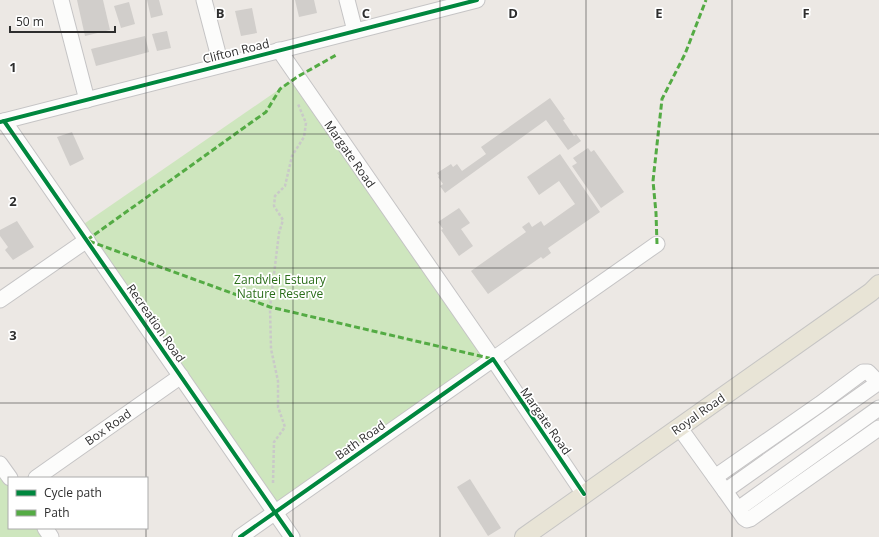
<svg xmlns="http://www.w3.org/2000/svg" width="879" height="537" viewBox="0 0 879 537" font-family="'Open Sans',sans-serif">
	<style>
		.green { fill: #cee6be }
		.building { fill: #d1cecb }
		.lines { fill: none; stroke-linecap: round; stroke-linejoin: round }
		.minor-casing { stroke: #c5c4c5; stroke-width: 17 }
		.major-casing { stroke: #c6c5c4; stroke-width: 20 }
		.path { stroke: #c9c9c8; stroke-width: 2.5; stroke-dasharray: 3 2; stroke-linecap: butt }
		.minor { stroke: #fcfcfb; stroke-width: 15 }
		.major { stroke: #e8e4d6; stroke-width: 18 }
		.quiet { stroke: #54ab44; stroke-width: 3; stroke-dasharray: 6 3; stroke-linecap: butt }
		.cycleway-casing { stroke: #fff; stroke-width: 6 }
		.cycleway { stroke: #00873e; stroke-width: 4 }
		.grid { fill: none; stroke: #2e2e2e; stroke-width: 1; stroke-opacity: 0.55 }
		.labels { text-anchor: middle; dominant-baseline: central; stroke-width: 3.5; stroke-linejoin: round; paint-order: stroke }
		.street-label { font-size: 12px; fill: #2e2e2e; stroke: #fff }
		.park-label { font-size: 12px; fill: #2c6e1b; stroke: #fff }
		.grid-label { font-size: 13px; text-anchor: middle; font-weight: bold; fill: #2e2e2e; stroke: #fff; stroke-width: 3.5; stroke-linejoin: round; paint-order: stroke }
	</style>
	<rect width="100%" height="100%" fill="#ece8e4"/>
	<g class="green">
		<path d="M297,77L493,359L275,512L78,228Z"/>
		<path d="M0,464L9,478V528H45L51,537H0Z"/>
	</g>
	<g class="building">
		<path d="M77,0H103L110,30L85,36Z"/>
		<path d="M147,0H159L163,15L151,18Z"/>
		<path d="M295,0H314L317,13L299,17Z"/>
		<path d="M129,2L135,24L121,28L114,6Z"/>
		<path d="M252,8L257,33L241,36L235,11Z"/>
		<path d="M167,31L171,48L157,51L152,34Z"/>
		<path d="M145,36L149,52L96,66L91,49Z"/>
		<path d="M550,98L565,119L563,120L574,136L576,134L581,141L568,150L546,120L445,193L440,186L443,184L438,177L439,176L437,173L451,164L453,167L457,164L462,171L486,154L481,147Z"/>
		<path d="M72,132L84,159L70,166L57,137Z"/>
		<path d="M588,148L591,152L594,150L624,192L601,208L572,166L577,163L573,158Z"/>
		<path d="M560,154L600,212L548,248L551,253L543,259L541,257L488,294L471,271L526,232L522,227L529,222L532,227L541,221L544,226L575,204L559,181L539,195L527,177Z"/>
		<path d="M459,208L470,223L461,229L473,246L459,256L441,230L443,229L438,222Z"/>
		<path d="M17,221L34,247L13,260L5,250L8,247L0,236V230Z"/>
		<path d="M470,479L501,528L488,536L457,487Z"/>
	</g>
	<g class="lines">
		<g class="minor-casing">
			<g id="minor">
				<path d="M61,0L87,100"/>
				<path d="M204,0L221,65"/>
				<path d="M347,0L355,31"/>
				<path d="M279,50L493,359L584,494"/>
				<path d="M4,121L292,537"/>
				<path d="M0,122L477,0"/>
				<path d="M0,300L87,240"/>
				<path d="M679,427L725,491L879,382"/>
				<path d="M0,464L10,478"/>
				<path d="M715,477L820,404L863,372H868L878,382"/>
				<path d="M36,478L181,376"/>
				<path d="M725,491L744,518L747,520L750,519L879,428"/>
				<path d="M738,509L879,408"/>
				<path d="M45,528L51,537"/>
				<path d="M240,537L657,244"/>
			</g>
		</g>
		<g class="major-casing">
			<path id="major" d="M524,537L871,292L879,284"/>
		</g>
		<path class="path" d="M273,483L274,442L285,427L278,407V381L271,349L270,307L279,233L283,220L274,206L275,196L285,186L292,156L304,137L306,123L298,104"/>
		<use href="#minor" class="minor"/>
		<use href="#major" class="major"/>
		<g class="quiet">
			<path d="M87,240L266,112L280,89L297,77L338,54"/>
			<path d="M89,241L270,307L493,359"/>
			<path d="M657,244L656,213L653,181L662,99L685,54L706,0"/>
		</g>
		<g class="cycleway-casing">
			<g id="cycleway">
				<path d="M4,121L292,537"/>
				<path d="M0,122L477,0"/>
				<path d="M240,537L493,359L584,494"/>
			</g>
		</g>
		<use href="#cycleway" class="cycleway"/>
	</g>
	<path class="grid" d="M146,0V478M293,0V537M440,0V537M586,0V537M732,0V537M0,134H879M0,268H879M0,403H879M146,528V537"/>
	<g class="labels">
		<g class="street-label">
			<text transform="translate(236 51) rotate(-14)">Clifton Road</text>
			<text transform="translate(350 154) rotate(55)">Margate Road</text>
			<text transform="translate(156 323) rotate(55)">Recreation Road</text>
			<text transform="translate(698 414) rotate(-35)">Royal Road</text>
			<text transform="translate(546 421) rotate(55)">Margate Road</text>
			<text transform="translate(108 427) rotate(-35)">Box Road</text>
			<text transform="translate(360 440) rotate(-35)">Bath Road</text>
		</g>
		<g class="park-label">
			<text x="280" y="279">Zandvlei Estuary<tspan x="280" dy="14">Nature Reserve</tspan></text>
		</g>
	</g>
	<g class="grid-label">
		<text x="220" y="18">B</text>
		<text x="366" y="18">C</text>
		<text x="513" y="18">D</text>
		<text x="659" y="18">E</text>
		<text x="806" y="18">F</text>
		<text x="13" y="72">1</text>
		<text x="13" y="206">2</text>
		<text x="13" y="340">3</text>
	</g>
	<rect x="8" y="477" width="140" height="52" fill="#ffffff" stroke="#ababab"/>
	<rect x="16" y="490" width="20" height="6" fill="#00873e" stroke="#ababab"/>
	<text x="44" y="497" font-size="12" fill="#2e2e2e">Cycle path</text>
	<rect x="16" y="510" width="20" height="6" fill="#54ab44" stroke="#ababab"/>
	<text x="44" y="517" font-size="12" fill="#2e2e2e">Path</text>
	<path d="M10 26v6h105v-6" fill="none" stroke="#2e2e2e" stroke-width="2"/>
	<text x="16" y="26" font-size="12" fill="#2e2e2e" stroke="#ffffff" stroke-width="3" paint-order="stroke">50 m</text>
</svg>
